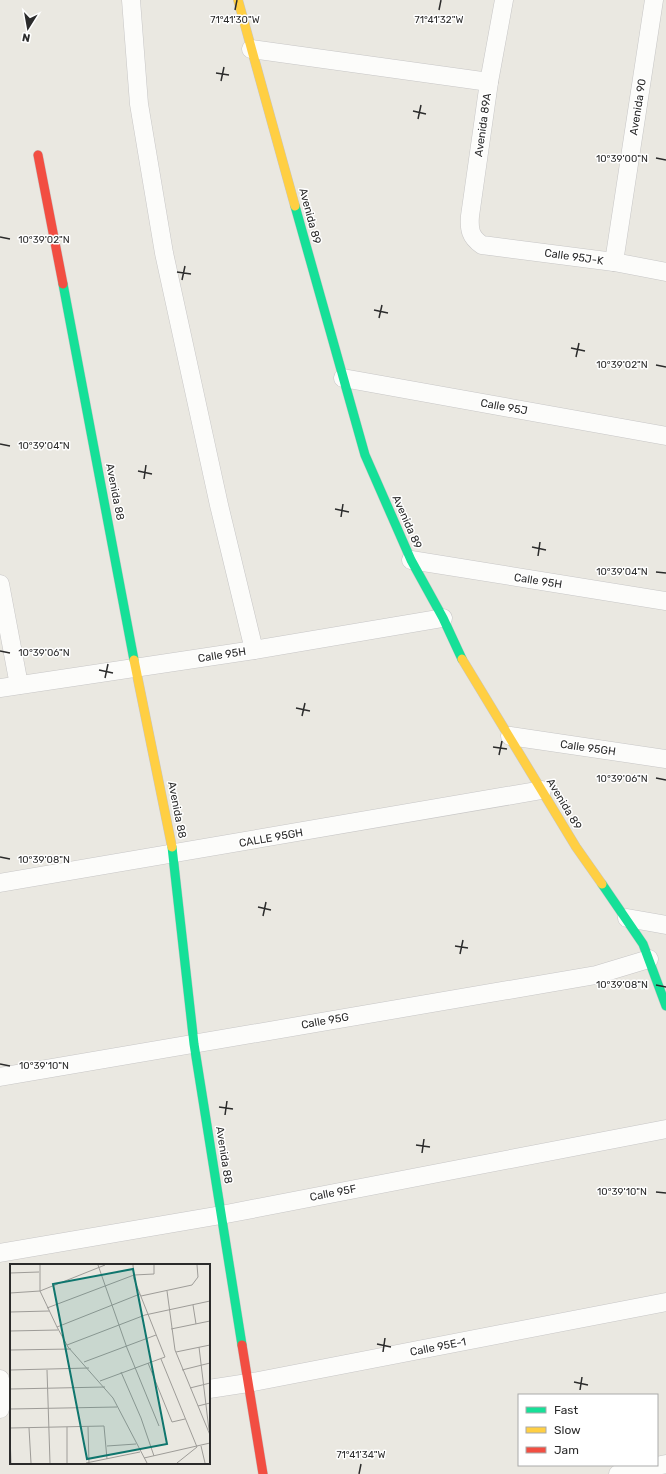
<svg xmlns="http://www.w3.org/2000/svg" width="666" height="1474" viewBox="0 0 666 1474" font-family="Rubik,sans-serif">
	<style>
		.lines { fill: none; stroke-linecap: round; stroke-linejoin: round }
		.street-casing { stroke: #c7c6c6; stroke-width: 19 }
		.fast-casing { stroke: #c7c6c6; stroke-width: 10 }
		.slow-casing { stroke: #c7c6c6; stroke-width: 10 }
		.jam-casing { stroke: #c7c6c6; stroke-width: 10 }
		.street { stroke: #fcfcfa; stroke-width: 18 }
		.fast { stroke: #16e098; stroke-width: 9 }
		.slow { stroke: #ffcf43; stroke-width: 9 }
		.jam { stroke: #f24e42; stroke-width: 9 }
		.ticks { fill: none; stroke: #2b2b2b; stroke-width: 1.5 }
		.labels { text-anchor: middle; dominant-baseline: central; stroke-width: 3; stroke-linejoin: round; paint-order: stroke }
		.street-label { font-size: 11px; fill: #2b2b2b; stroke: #fff }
		.inset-road { fill: none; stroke: #9e9c98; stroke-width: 1 }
		.view { fill: #0f766e; fill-opacity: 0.15; stroke: #0f766e; stroke-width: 2 }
		.inset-edge { fill: none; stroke: #2b2b2b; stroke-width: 2 }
		.ticks-label { font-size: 10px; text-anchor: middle; fill: #2b2b2b; stroke: #fff; stroke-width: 3; stroke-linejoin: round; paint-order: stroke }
	</style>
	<rect width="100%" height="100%" fill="#eae8e1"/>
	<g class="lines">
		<g class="street-casing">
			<g id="street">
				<path d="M131,0L139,104L164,253L219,505L254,650"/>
				<path d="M504,0L489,82L470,216C469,229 470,237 482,245L614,262L666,272"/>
				<path d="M251,49L489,82"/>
				<path d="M614,262L654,0"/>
				<path d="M343,378L666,436"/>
				<path d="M411,560L666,601"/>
				<path d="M0,584L19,685"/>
				<path d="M0,688L254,650L443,618"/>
				<path d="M510,736L666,759"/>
				<path d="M0,883L542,790"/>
				<path d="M627,918L666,925"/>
				<path d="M0,1077L596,975L649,959"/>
				<path d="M0,1253L221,1215L666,1129"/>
				<path d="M0,1379L1,1388L0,1409"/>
				<path d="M209,1389L248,1383L666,1302"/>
				<path d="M618,1474L666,1464"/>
			</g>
		</g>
		<g class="fast-casing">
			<g id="fast">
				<path d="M295,206L365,455L411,560L443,618L462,659"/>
				<path d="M63,284L134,660"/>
				<path d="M172,847L194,1044L242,1345"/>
				<path d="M602,884L643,944L666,1006"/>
			</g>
		</g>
		<g class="slow-casing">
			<g id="slow">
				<path d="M238,0L295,206"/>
				<path d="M462,659L576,847L602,884"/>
				<path d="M134,660L172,847"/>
			</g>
		</g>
		<g class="jam-casing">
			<g id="jam">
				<path d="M38,155L63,284"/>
				<path d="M242,1345L263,1474"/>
			</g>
		</g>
		<use href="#street" class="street"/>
		<use href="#fast" class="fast"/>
		<use href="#slow" class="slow"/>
		<use href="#jam" class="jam"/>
	</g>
	<path class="ticks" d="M235,10L237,0M439,10L441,0M216,73L229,75M221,81L224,67M413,111L426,114M418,119L421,105M656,158L666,160M0,237L10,239M177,272L191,274M182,280L185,266M374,310L388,313M379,318L382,305M571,348L585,351M576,357L579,343M656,365L666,367M0,444L10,446M138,471L152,474M144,479L146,465M335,509L349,512M341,517L343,504M532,547L546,550M538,556L540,542M656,572L666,573M0,651L10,653M99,670L113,673M105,678L108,664M296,708L310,711M302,716L305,703M493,747L507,749M499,755L502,741M656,778L666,780M0,857L10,859M258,907L271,910M263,916L266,902M455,946L468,948M460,954L463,940M656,985L666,987M0,1064L10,1066M219,1107L233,1109M225,1115L227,1101M416,1145L430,1147M422,1153L424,1139M656,1192L666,1193M377,1344L391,1347M383,1352L385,1338M574,1382L588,1385M580,1390L582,1377M359,1474L361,1464"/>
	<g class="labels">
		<g class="street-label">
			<text transform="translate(638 107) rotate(-81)">Avenida 90</text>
			<text transform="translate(483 125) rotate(-82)">Avenida 89A</text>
			<text transform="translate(310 216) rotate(75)">Avenida 89</text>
			<text transform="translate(574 257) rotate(8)">Calle 95J-K</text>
			<text transform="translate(504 407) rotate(10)">Calle 95J</text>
			<text transform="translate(115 492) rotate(79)">Avenida 88</text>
			<text transform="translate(407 522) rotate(66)">Avenida 89</text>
			<text transform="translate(538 581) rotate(9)">Calle 95H</text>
			<text transform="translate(222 655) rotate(-9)">Calle 95H</text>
			<text transform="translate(588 748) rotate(8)">Calle 95GH</text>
			<text transform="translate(564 804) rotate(59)">Avenida 89</text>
			<text transform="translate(177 810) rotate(79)">Avenida 88</text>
			<text transform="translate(271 838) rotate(-10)">CALLE 95GH</text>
			<text transform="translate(325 1021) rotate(-10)">Calle 95G</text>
			<text transform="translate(224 1155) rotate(81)">Avenida 88</text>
			<text transform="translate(333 1193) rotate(-11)">Calle 95F</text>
			<text transform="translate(438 1347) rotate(-11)">Calle 95E-1</text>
		</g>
	</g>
	<g transform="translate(10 1264)">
		<rect width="200" height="200" fill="#eae8e1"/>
		<path class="inset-road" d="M30,1V27L47,63L58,83L103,134L137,199M88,1L117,84L149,162M0,9L29,8M157,27L165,86L200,171M0,29L30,27L95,1M131,32L182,21L188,13L187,1M183,41L186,60M37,44L124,11L144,10V1M0,48L39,47M47,63L130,30M161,65L200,57M0,67L48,66M57,81L135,51L200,37M189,83L199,166M0,86L61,85M166,88L200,81M151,95L187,183L167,199M74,98L146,71M138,99L162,158L175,155M0,106L79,104M37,106L40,199M172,106L200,99M111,108L131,154L144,192M90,117L155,93L124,15L123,1M180,124L200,119M0,125L95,123M188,142L200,139M0,145L107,143M78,163L79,199M0,164L94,162L97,195M19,164L21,199M0,171L1,199M97,182L126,180M191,182L195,199M134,194L200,179M57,199V163M76,199L130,188"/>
		<path class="view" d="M123,5L157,180L77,195L43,20Z"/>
		<rect width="200" height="200" class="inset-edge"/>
	</g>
	<g class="ticks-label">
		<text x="235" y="23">71°41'30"W</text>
		<text x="439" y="23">71°41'32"W</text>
		<text x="622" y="162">10°39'00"N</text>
		<text x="44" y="243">10°39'02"N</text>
		<text x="622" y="368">10°39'02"N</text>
		<text x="44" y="449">10°39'04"N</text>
		<text x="622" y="575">10°39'04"N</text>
		<text x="44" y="656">10°39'06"N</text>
		<text x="622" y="782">10°39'06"N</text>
		<text x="44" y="863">10°39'08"N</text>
		<text x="622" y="988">10°39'08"N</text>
		<text x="44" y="1069">10°39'10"N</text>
		<text x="622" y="1195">10°39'10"N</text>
		<text x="361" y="1458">71°41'34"W</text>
	</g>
	<rect x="518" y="1394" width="140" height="72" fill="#ffffff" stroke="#aaaaaa"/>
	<rect x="526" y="1407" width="20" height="6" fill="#16e098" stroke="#aaaaaa"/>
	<text x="554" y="1414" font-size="12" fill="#2b2b2b">Fast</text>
	<rect x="526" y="1427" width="20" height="6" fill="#ffcf43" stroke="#aaaaaa"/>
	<text x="554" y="1434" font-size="12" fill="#2b2b2b">Slow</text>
	<rect x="526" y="1447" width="20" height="6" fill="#f24e42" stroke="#aaaaaa"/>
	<text x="554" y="1454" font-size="12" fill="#2b2b2b">Jam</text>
	<g transform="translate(28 28) rotate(191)" stroke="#ffffff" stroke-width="3" paint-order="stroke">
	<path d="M0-3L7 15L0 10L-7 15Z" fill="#2b2b2b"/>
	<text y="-6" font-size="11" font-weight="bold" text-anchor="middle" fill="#2b2b2b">N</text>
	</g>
</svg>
